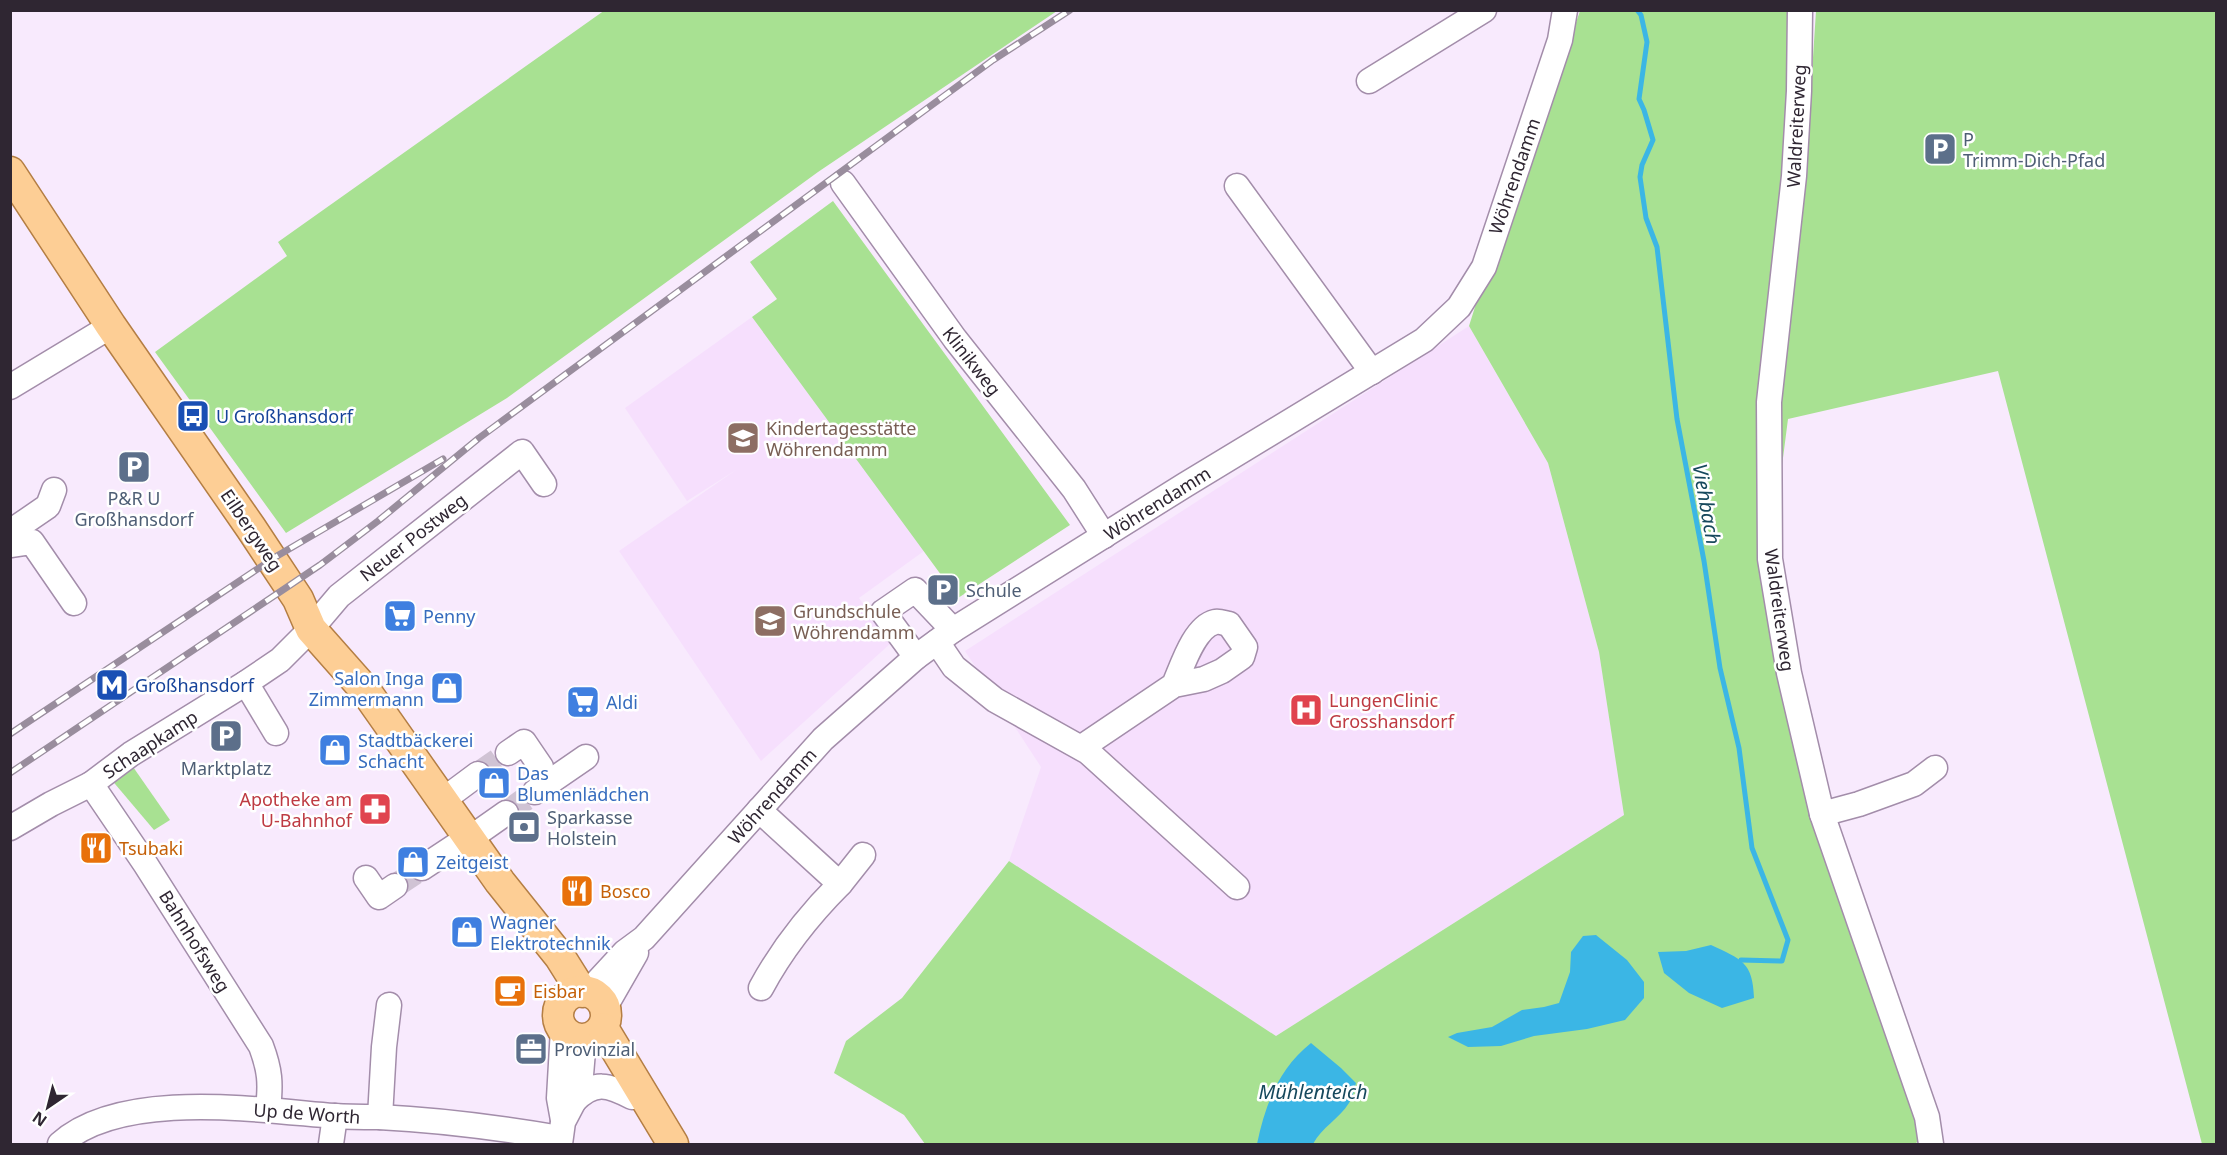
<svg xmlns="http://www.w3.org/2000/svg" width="2227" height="1155" viewBox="0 0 2227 1155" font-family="'Noto Sans',sans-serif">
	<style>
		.built { fill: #f6dffd }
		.green { fill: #a8e192 }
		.water { fill: #3bb6e5 }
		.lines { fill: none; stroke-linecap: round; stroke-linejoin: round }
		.stream { stroke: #3bb6e5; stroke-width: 5 }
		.minor-tunnel { stroke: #d0c3d4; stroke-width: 24; stroke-dasharray: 24 12; stroke-linecap: butt }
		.minor-casing { stroke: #a38daa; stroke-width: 27 }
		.major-casing { stroke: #b47e44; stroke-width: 33 }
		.minor { stroke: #fff; stroke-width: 24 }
		.major { stroke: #fdce95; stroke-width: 30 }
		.rail-casing { stroke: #998d9d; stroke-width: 7 }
		.rail { stroke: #fff; stroke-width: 4.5; stroke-dasharray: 14; stroke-linecap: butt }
		.labels { text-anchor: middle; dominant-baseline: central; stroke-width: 5; stroke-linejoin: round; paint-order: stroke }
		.street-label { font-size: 18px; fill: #2f2632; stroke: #fff }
		.service-label { font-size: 18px; fill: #4e5e75; stroke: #fff; text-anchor: start }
		.transit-label { font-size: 18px; fill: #164399; stroke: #fff; text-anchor: start }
		.education-label { font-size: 18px; fill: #785e54; stroke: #fff; text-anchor: start }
		.shop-label { font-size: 18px; fill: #366cbe; stroke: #fff; text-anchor: start }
		.health-label { font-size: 18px; fill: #be3a42; stroke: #fff; text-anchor: start }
		.food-label { font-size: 18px; fill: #c56008; stroke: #fff; text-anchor: start }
		.water-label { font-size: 20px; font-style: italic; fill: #17495d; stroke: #fff }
	</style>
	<rect width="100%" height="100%" fill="#f8eafd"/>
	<g class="built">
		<path d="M752,317L924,551L859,598L891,643L761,761L619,551L736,470L687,501L625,408Z"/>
		<path d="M1469,326L1548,463L1599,652L1624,815L1276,1036L1009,861L1041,767L965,651Z"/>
	</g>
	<g class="green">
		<path d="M605,10L1057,11L818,172L507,398L286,533L155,352L287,256L278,242Z"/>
		<path d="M1580,11H1790L1805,181L1816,11H2216V1144H2202L1998,371L1788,419L1770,559L1789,673L1927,1117L1916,1144H925L904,1115L834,1073L846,1041L902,998L1009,861L1276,1036L1624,815L1599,652L1548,463L1469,326L1480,291L1496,254Z"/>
		<path d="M833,201L1070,525L958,598L752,317L777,299L750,262Z"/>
		<path d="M131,764L170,820L154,830L110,778Z"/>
	</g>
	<g class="water">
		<path d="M1596,935L1627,960L1644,982V998L1625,1020L1587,1029L1534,1036L1501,1046L1468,1047L1448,1037L1457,1033L1492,1027L1522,1010L1544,1007L1559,1003L1570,972L1571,952L1583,936Z"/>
		<path d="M1711,945C1741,959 1753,962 1754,998L1722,1008L1689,993L1664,973L1658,952L1686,951Z"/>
		<path d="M1311,1043L1341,1068L1356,1083C1354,1090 1353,1097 1349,1103C1339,1119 1322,1127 1313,1144H1257C1265,1105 1279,1068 1311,1043Z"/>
	</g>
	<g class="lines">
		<path class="stream" d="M1637,10L1641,15L1647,42L1639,99L1644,110L1653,140L1642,165L1640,177L1646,218L1657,247L1677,419L1704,561L1720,668L1739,748L1752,848L1788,940L1782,961L1741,960"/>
		<g class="minor-tunnel">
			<path d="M478,774L508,753"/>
			<path d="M506,813L535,792"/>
			<path d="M395,886L422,868"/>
		</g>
		<g class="minor-casing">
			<g id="minor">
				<path d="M1800,10L1799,91L1794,176L1769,402L1770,559L1789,673L1822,814L1927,1117L1931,1144"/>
				<path d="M1369,81L1484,10"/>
				<path d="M843,183L955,339L1074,489L1104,536"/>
				<path d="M1237,186L1372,372"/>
				<path d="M10,387L111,326"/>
				<path d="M10,532L48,506L54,490"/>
				<path d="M12,545L32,542L74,603"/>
				<path d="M937,642L954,667L995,700L1088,752L1237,887"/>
				<path d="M916,657L883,612L915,590L953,630"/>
				<path d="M246,683L276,733"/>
				<path d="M1082,747L1174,685L1204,679L1222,671L1242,657L1245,647L1229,624C1224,623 1219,621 1215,622C1194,627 1182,667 1174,685"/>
				<path d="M508,753L524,742L541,767"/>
				<path d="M91,784L146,865L261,1046C270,1070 271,1083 268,1109"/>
				<path d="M535,792L586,757"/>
				<path d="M443,800L478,774"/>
				<path d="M759,810L840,884L863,855"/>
				<path d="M1822,814L1859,804L1914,784L1935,768"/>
				<path d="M10,828L51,804L91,784L131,754L246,683L280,660L311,629L339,596L522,452L544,484"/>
				<path d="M469,839L506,813"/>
				<path d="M422,868L469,837"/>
				<path d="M366,878L379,897L395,886"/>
				<path d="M761,988C782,949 809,915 840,884"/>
				<path d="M588,992L625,952L644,938L823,739L916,657L953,630L1185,485L1424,340L1459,307L1484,267L1560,40L1565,10"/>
				<path d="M605,1007L636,953"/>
				<path d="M563,1029L559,1098L563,1120"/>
				<path d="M574,1101C595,1080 608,1085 632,1097"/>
				<path d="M380,1117L384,1047L389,1005"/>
				<path d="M60,1144C121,1089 258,1110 334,1116C349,1117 364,1117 379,1117C440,1120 501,1128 560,1138"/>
				<path d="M331,1144L335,1116"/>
				<path d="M560,1144L563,1122L574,1101L581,1075L584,1039"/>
			</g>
		</g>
		<g class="major-casing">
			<g id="major">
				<path d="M10,172L111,326L251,528L298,599L311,629L365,690L500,882L560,957L582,992"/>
				<circle cx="582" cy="1015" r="24"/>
				<path d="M603,1028L673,1144"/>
			</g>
		</g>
		<use href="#minor" class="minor"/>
		<use href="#major" class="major"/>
		<g class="rail-casing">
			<g id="rail">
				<path d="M10,734L277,556L443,459"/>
				<path d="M10,773L320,565L378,521L479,438L993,60L1070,10"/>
			</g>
		</g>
		<use href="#rail" class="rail"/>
	</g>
	<defs>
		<g id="parking-square" transform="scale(1.725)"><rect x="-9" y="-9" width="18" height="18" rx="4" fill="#5c6f8a" stroke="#fff"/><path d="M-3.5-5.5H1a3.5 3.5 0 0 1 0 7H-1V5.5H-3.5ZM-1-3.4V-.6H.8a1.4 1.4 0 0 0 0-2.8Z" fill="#fff"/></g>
		<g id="bus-square" transform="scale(1.725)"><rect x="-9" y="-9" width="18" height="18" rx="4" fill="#1a4fb4" stroke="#fff"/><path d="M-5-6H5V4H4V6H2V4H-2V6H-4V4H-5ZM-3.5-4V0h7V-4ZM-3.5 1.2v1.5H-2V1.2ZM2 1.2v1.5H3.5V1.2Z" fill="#fff"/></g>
		<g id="school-square" transform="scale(1.725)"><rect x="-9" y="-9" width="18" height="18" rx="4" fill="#8d6e63" stroke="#fff"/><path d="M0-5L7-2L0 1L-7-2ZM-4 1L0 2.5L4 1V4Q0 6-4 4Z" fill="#fff"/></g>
		<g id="supermarket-square" transform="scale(1.725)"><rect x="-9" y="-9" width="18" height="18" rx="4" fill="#3f7fe0" stroke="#fff"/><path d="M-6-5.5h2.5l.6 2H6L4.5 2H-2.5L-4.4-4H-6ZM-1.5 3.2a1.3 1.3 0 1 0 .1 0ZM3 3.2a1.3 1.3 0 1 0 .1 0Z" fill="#fff"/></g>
		<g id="metro-square" transform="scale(1.725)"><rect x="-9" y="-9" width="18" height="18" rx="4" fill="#1a4fb4" stroke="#fff"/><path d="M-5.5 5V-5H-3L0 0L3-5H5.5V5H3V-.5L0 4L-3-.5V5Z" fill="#fff"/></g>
		<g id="shop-square" transform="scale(1.725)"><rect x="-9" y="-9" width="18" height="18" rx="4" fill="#3f7fe0" stroke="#fff"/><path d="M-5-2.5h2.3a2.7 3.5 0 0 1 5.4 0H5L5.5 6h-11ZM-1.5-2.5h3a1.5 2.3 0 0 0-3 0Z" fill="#fff"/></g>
		<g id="hospital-square" transform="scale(1.725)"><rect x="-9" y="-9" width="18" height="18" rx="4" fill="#e0444e" stroke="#fff"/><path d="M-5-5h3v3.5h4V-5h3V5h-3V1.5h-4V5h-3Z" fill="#fff"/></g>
		<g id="pharmacy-square" transform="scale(1.725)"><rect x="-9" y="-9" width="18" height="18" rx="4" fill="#e0444e" stroke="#fff"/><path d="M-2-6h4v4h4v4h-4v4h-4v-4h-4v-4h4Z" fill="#fff"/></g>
		<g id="bank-square" transform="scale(1.725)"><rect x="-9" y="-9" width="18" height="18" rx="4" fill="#5c6f8a" stroke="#fff"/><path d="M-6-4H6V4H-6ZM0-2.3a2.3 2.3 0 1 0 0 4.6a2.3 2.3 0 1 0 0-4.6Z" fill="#fff"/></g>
		<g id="restaurant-square" transform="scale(1.725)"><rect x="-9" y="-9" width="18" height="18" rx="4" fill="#e8710a" stroke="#fff"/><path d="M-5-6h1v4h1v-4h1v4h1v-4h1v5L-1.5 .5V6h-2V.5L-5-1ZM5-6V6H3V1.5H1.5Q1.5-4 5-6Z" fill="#fff"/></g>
		<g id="cafe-square" transform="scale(1.725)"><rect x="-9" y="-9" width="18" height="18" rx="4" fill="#e8710a" stroke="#fff"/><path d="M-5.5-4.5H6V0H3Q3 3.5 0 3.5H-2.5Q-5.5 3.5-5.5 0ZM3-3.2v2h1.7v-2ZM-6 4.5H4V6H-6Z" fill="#fff"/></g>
		<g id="office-square" transform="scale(1.725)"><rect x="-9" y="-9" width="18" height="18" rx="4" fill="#5c6f8a" stroke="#fff"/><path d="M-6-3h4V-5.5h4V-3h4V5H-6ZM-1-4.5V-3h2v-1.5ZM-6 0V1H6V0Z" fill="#fff"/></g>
	</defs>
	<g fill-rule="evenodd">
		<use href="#parking-square" x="1940" y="149"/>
		<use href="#bus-square" x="193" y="416"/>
		<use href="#school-square" x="743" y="438"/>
		<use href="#parking-square" x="134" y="467"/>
		<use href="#parking-square" x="943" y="590"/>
		<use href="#supermarket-square" x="400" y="616"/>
		<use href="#school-square" x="770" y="621"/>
		<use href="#metro-square" x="112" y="685"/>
		<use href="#shop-square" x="447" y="688"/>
		<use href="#supermarket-square" x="583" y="702"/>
		<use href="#hospital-square" x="1306" y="710"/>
		<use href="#parking-square" x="226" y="736"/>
		<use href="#shop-square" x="335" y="750"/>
		<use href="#shop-square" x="494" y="783"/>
		<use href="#pharmacy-square" x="375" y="809"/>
		<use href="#bank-square" x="524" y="827"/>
		<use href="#restaurant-square" x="96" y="848"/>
		<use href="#shop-square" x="413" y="862"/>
		<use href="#restaurant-square" x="577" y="891"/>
		<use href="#shop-square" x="467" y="932"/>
		<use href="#cafe-square" x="510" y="991"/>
		<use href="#office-square" x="531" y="1049"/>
	</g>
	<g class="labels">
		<g class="street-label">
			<text transform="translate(1796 126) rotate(-87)">Waldreiterweg</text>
			<text transform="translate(1514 176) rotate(-71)">Wöhrendamm</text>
			<text transform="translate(972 361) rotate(52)">Klinikweg</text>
			<text transform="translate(1157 503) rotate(-32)">Wöhrendamm</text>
			<text transform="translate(252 530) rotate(56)">Eilbergweg</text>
			<text transform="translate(413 537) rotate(-38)">Neuer Postweg</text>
			<text transform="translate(1780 610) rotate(82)">Waldreiterweg</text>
			<text transform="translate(150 744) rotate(-33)">Schaapkamp</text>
			<text transform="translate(772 796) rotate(-48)">Wöhrendamm</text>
			<text transform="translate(195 941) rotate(58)">Bahnhofsweg</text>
			<text transform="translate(307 1113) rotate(4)">Up de Worth</text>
		</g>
		<g class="service-label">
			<text x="1963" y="139">P<tspan x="1963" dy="21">Trimm-Dich-Pfad</tspan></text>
			<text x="134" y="498" text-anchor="middle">P&amp;R U<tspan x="134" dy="21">Großhansdorf</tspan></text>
			<text x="966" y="590">Schule</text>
			<text x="226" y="768" text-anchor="middle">Marktplatz</text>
			<text x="547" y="817">Sparkasse<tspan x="547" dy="21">Holstein</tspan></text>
			<text x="554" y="1049">Provinzial</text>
		</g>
		<g class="transit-label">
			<text x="216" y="416">U Großhansdorf</text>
			<text x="135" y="685">Großhansdorf</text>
		</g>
		<g class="education-label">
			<text x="766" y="428">Kindertagesstätte<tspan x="766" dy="21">Wöhrendamm</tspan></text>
			<text x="793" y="611">Grundschule<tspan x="793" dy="21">Wöhrendamm</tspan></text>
		</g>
		<g class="shop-label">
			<text x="423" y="616">Penny</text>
			<text x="424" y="678" text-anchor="end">Salon Inga<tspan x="424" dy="21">Zimmermann</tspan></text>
			<text x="606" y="702">Aldi</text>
			<text x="358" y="740">Stadtbäckerei<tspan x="358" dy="21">Schacht</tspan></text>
			<text x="517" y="773">Das<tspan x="517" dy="21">Blumenlädchen</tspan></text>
			<text x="436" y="862">Zeitgeist</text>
			<text x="490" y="922">Wagner<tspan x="490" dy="21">Elektrotechnik</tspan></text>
		</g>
		<g class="health-label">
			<text x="1329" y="700">LungenClinic<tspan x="1329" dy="21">Grosshansdorf</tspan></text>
			<text x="352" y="799" text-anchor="end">Apotheke am<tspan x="352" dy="21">U-Bahnhof</tspan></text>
		</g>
		<g class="food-label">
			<text x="119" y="848">Tsubaki</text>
			<text x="600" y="891">Bosco</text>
			<text x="533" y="991">Eisbar</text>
		</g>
		<g class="water-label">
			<text transform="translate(1707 504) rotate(80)">Viehbach</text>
			<text x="1313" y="1091">Mühlenteich</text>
		</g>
	</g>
	<rect width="2227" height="1155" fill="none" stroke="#2f2632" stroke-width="24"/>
	<g transform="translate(48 1107) rotate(215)" stroke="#ffffff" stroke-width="4.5" paint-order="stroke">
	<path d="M0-4.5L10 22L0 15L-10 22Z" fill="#2f2632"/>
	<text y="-9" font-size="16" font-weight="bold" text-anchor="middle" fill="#2f2632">N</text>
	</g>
</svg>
